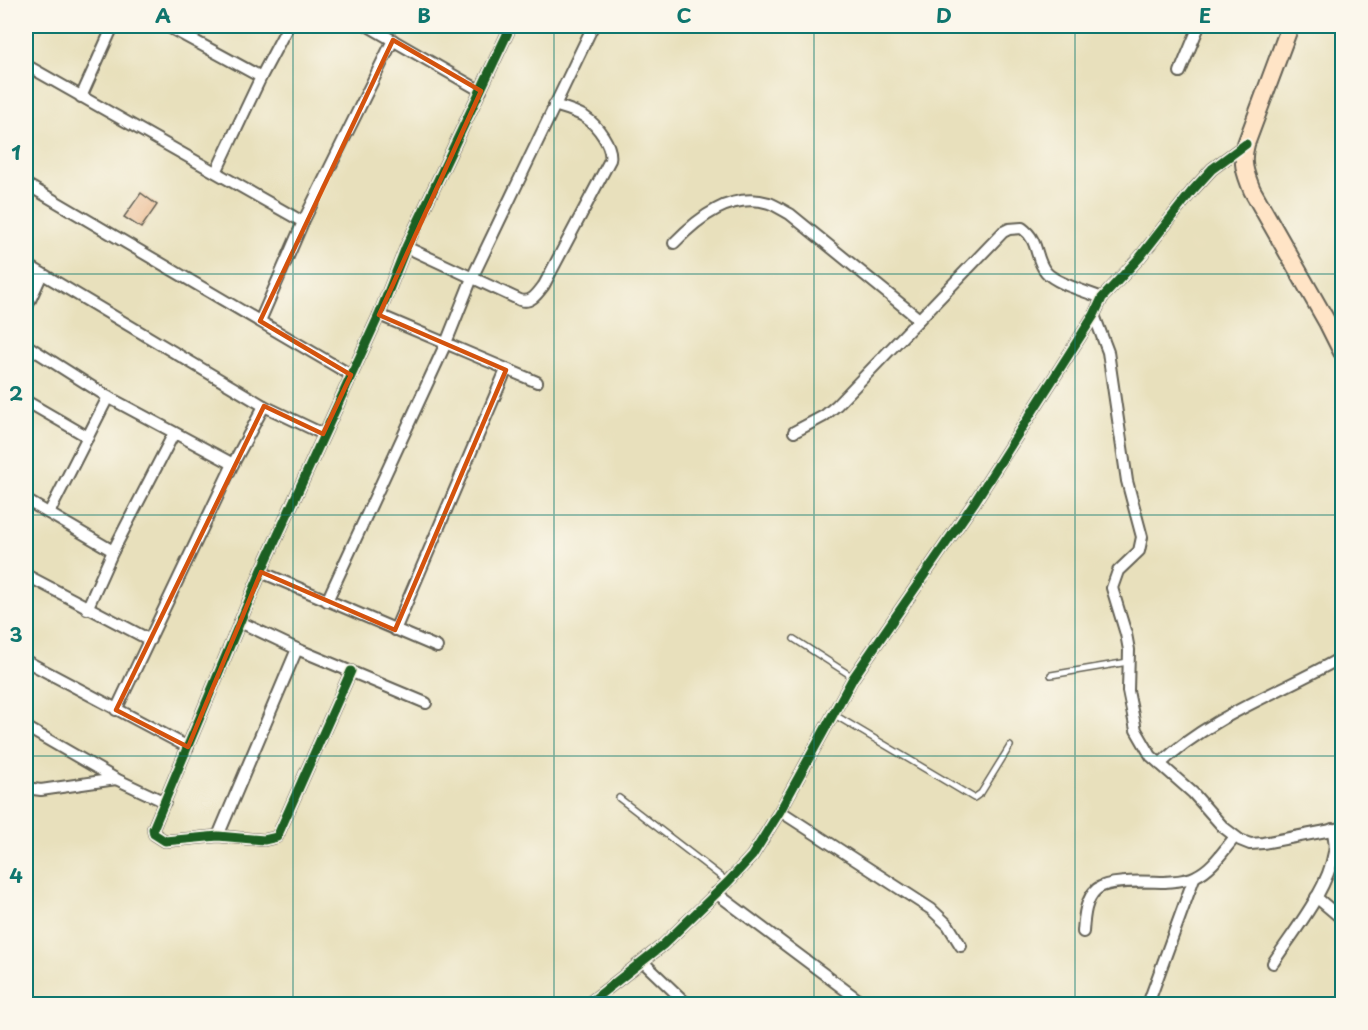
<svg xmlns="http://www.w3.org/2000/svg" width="1368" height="1030" viewBox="0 0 1368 1030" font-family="'Playpen Sans',sans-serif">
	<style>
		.building { fill: #e5a570 }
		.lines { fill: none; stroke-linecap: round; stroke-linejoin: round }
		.service-casing { stroke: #636154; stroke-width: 8 }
		.minor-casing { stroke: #636154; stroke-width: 14 }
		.secondary-casing { stroke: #636154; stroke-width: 20 }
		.service { stroke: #fff; stroke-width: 5 }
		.minor { stroke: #fff; stroke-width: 10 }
		.secondary { stroke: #ffe4c6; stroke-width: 16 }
		.cycleway-casing { stroke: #fbf7ec; stroke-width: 13 }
		.cycleway { stroke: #1b5e20; stroke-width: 9 }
		.marked { fill: none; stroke: #d4530e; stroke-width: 4.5; stroke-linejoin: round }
		.grid { fill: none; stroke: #0f766e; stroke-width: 1.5; stroke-opacity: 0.55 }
		.neatline { fill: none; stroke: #0f766e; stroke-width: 2 }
		.grid-label { font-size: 20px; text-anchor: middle; font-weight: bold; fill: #0f766e }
	</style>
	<rect width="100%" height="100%" fill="#fbf7ec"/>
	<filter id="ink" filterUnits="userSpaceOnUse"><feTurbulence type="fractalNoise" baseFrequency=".0167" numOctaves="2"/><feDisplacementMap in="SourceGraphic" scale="12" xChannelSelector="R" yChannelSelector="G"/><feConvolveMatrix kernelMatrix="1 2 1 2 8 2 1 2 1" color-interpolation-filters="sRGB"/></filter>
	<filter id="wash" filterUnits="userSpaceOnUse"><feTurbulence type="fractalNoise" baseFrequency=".008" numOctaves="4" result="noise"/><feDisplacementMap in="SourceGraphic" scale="24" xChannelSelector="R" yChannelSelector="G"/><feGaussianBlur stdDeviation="1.35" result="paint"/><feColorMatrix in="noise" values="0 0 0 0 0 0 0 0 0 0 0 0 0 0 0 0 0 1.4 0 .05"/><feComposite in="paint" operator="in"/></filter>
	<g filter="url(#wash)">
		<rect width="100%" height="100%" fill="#e8e0bc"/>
		<g id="blocks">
			<path class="building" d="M141,193L157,205L141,228L124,217Z"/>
		</g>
	</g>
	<g filter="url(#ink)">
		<use href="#blocks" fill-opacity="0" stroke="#636154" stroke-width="1.5"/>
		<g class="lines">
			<g class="service-casing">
				<g id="service">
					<path d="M794,639L853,677"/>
					<path d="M1051,675L1128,662"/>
					<path d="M833,714L974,798L981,793L1010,746"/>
					<path d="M619,798L728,882"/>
				</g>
			</g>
			<g class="minor-casing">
				<g id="minor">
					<path d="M167,26L261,77"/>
					<path d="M368,26L481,91"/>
					<path d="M26,65L303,222"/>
					<path d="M1180,72L1199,26"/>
					<path d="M81,97L113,26"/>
					<path d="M216,172L261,77L288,26"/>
					<path d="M26,184L351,375"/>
					<path d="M674,243C699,217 731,192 769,203C777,206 784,211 790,214L919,319"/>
					<path d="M406,247L520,300C531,304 538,293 544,285L610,160C613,146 597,125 585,117C576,111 564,108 554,105"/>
					<path d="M26,264L264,406L323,434"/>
					<path d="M26,309L42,274"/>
					<path d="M379,315L537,382"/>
					<path d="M1094,315L1108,352L1127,481L1142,537L1139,551L1118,571L1112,588L1126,634L1129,650L1128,691L1136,730L1151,756L1193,793L1223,827L1240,840L1250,844L1263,843L1342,828"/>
					<path d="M260,321L303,222L393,40"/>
					<path d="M26,345L108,397L233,464"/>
					<path d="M26,401L88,437"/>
					<path d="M794,432L824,416L837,405L1003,232L1009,229L1022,228C1040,241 1034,258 1046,272C1056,284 1088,292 1102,298"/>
					<path d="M26,500L113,551"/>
					<path d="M49,513L108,397"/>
					<path d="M261,572L437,647"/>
					<path d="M26,575L150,640"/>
					<path d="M327,601L446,343L472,278L593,26"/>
					<path d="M87,609L113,551L174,433"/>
					<path d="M240,622L297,649L426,703"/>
					<path d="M395,630L506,370"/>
					<path d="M26,661L188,747"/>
					<path d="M351,671L277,837L264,840L218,836L165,841L154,834L153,829L261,572L379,315L406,247L511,26"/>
					<path d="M116,710L233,464L264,406"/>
					<path d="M26,727L116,779L165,802"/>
					<path d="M1160,764C1212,715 1282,692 1342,657"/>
					<path d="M26,788L41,790L116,779"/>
					<path d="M780,811L931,909L948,925L961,946"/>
					<path d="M218,836L297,649"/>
					<path d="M716,893L864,1004"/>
					<path d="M1316,897L1342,919"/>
					<path d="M1083,932C1084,918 1085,899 1097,889C1109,879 1148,882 1165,882C1175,881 1187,881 1196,876C1213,868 1223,851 1235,837"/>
					<path d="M643,962L687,1004"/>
					<path d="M1273,963C1294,931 1328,890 1334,852C1336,844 1334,837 1332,829"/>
					<path d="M588,1004L663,945L728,882L752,856L780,811L853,678L974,503L1094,315L1102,298L1140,257L1192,191L1212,169L1246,144"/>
					<path d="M1148,1004L1194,878"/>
				</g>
			</g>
			<g class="secondary-casing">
				<path id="secondary" d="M1290,26L1246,144C1241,162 1245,173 1252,190L1327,322L1342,352"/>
			</g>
			<use href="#service" class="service"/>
			<use href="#minor" class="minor"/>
			<use href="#secondary" class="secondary"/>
			<g class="cycleway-casing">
				<g id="cycleway">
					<path d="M351,671L277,837L264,840L218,836L165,841L154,834L153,829L261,572L379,315L406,247L511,26"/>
					<path d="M588,1004L663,945L728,882L752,856L780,811L853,678L974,503L1094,315L1102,298L1140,257L1192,191L1212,169L1246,144"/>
				</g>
			</g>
			<use href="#cycleway" class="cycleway"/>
		</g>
	</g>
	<path class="marked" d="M393,40L481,91L379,315L506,370L395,630L261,572L188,747L116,710L264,406L323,434L351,375L260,321Z"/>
	<path class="grid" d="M293,26V1004M554,26V1004M814,26V1004M1075,26V1004M26,274H1342M26,515H1342M26,756H1342"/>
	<rect width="1368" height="1030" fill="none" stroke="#fbf7ec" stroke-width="66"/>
	<rect x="33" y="33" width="1302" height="964" class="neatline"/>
	<g class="grid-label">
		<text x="163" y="23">A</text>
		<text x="424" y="23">B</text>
		<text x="684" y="23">C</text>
		<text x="944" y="23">D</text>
		<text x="1205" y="23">E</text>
		<text x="16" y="160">1</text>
		<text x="16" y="401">2</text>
		<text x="16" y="642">3</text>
		<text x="16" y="883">4</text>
	</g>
</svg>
